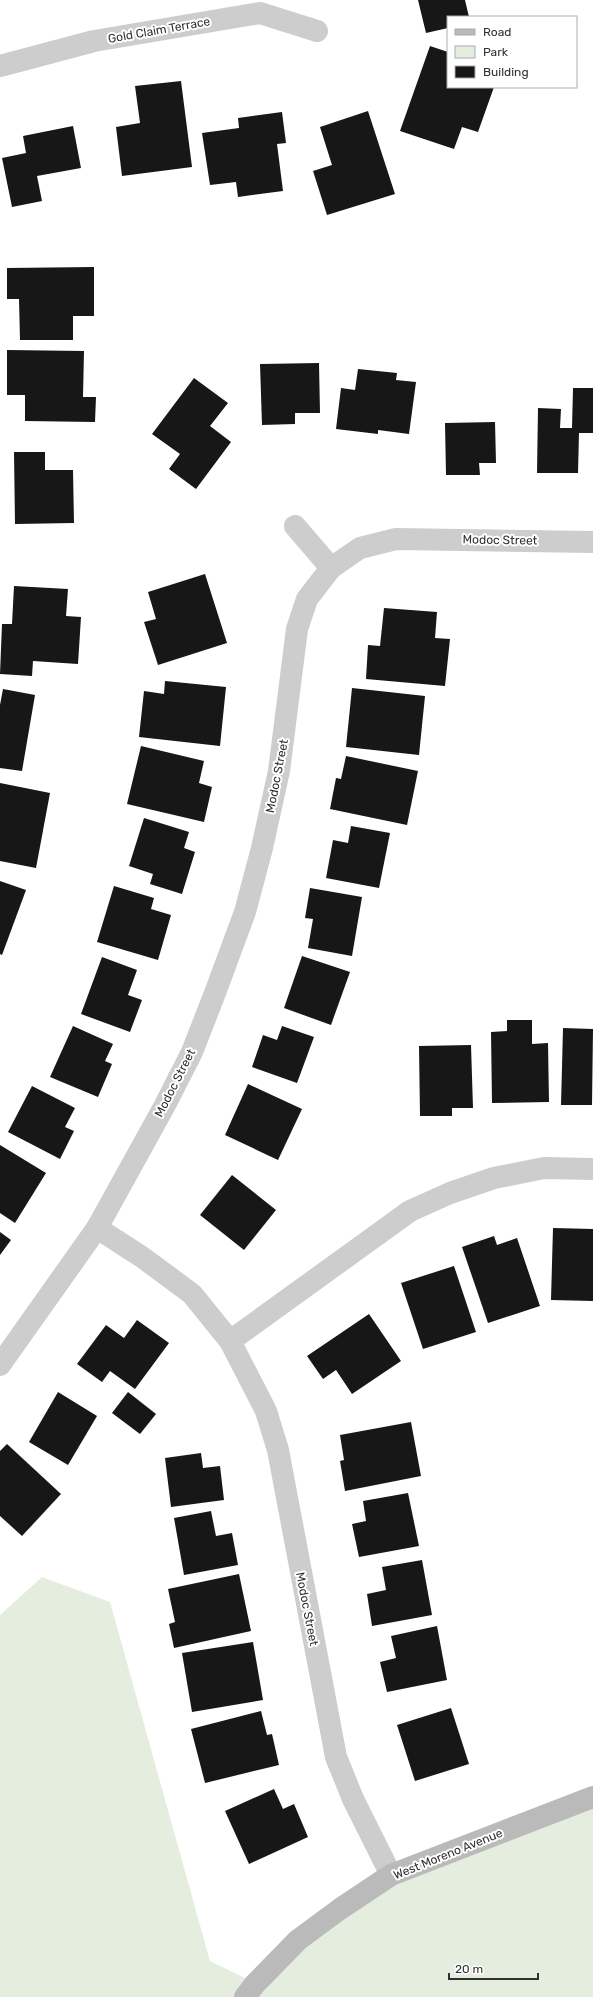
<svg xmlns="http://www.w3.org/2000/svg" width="593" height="1997" viewBox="0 0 593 1997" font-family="Rubik,sans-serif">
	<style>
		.green { fill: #e5eede }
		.building { fill: #171717 }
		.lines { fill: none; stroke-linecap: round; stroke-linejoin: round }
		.street { stroke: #cdcdcd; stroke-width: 22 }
		.secondary { stroke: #bababa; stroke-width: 22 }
		.labels { text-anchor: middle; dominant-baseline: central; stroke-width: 4; stroke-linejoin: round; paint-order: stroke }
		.street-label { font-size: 12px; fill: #303030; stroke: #fff }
	</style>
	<rect width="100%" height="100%" fill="#fff"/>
	<path class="green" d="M42,1577L110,1602L210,1961L255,1983L340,1909L593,1797V1997H0V1615Z"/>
	<g class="building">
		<path d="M418,0H465L469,17H448V28L426,33Z"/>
		<path d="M430,46L448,52V87H494L478,132L462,127L454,149L400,131Z"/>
		<path d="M181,81L192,167L122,176L116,127L140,123L135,86Z"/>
		<path d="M368,111L395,194L327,215L313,171L332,165L320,127Z"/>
		<path d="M282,112L286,143L277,144L283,191L238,197L236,182L210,185L202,133L239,128L238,118Z"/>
		<path d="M73,126L81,168L37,176L42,201L12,207L2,158L26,153L23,136Z"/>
		<path d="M94,267V316H73V340H20L19,299H7V268Z"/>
		<path d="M7,350L84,351L83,397H96L95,422L25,421V395H7Z"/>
		<path d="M319,363L320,413H295V424L262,425L260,364Z"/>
		<path d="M358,369L397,373L396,380L416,382L409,434L378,430V434L336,429L341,388L355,390Z"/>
		<path d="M194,378L228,403L210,426L231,442L196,489L169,469L180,454L152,434Z"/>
		<path d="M573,388H593V433H579L578,473H537L538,408L561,409L560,428H572Z"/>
		<path d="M495,422L496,463H479L480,475H446L445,423Z"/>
		<path d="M14,452H45V470H73L74,523L15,524Z"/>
		<path d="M205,574L227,643L158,665L144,622L156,619L148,592Z"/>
		<path d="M14,586L68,589L66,616L81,617L78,664L33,661L32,676L0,674L2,624H12Z"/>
		<path d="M384,608L437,612L435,638L450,639L445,686L366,679L368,645L380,646Z"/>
		<path d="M165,681L226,687L220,746L139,737L144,691L164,694Z"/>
		<path d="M352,688L425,696L419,755L346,747Z"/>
		<path d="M3,689L35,695L22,771L0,768V705Z"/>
		<path d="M141,746L204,761L199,783L212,787L204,822L127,804Z"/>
		<path d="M346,756L418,771L407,825L330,809L336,778L341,779Z"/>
		<path d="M0,783L50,793L36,868L0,861Z"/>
		<path d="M144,818L189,832L184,848L195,852L182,894L150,884L153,874L129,866Z"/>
		<path d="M351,826L390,833L379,888L326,878L333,840L348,843Z"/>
		<path d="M0,881L26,890L2,955L0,954Z"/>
		<path d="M114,886L154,898L151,909L171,915L158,960L97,942Z"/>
		<path d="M310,888L362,897L352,956L308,948L313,919L305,918Z"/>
		<path d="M302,956L350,972L331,1025L284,1008Z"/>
		<path d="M102,957L137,970L128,995L142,1000L130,1032L81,1014Z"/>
		<path d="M507,1020H532V1044L548,1043L549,1102L492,1103L491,1032L507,1031Z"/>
		<path d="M73,1026L113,1044L105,1061L112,1064L98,1097L50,1077Z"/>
		<path d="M282,1026L314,1037L297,1083L252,1067L263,1035L277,1040Z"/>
		<path d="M563,1028L593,1029L592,1105H561Z"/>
		<path d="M471,1045L473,1108H452V1116H420L419,1046Z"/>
		<path d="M248,1084L302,1109L278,1160L225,1135Z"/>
		<path d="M32,1086L75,1108L65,1127L74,1131L60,1159L8,1132Z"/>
		<path d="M0,1145L46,1173L15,1223L0,1213Z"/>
		<path d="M232,1175L276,1210L244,1250L200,1215Z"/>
		<path d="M553,1228L593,1229V1301L551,1300Z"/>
		<path d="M0,1232L11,1240L0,1255Z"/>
		<path d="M494,1236L497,1245L517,1238L540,1306L488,1323L462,1247Z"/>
		<path d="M454,1266L476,1332L423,1349L401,1283Z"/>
		<path d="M369,1314L401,1361L352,1394L336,1370L323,1379L307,1356Z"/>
		<path d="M137,1320L169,1343L135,1389L110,1371L102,1382L77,1364L106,1325L124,1338Z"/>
		<path d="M58,1392L97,1416L68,1465L29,1442Z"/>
		<path d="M128,1392L156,1414L140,1434L112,1413Z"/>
		<path d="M411,1422L421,1476L345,1491L340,1461L344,1460L340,1435Z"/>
		<path d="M7,1444L61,1494L22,1536L0,1516V1451Z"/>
		<path d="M201,1453L203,1468L220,1466L224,1500L171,1507L165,1458Z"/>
		<path d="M408,1493L419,1546L359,1557L352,1524L366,1521L363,1501Z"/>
		<path d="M211,1511L216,1536L232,1533L238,1565L184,1575L174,1518Z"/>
		<path d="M422,1560L432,1615L372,1626L367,1594L386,1590L382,1567Z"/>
		<path d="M239,1574L251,1631L174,1648L169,1624L175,1622L168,1589Z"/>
		<path d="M437,1626L447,1680L387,1692L380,1662L396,1658L391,1636Z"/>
		<path d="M253,1642L263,1700L192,1712L182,1653Z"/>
		<path d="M451,1708L469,1764L415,1781L397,1725Z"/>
		<path d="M261,1711L267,1735L272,1734L279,1765L205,1783L191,1729Z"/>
		<path d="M274,1789L283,1809L294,1804L308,1837L249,1864L225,1811Z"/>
	</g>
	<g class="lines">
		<g class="street">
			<path d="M0,66L94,41L260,13L317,31"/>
			<path d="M295,526L331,568"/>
			<path d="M97,1228L142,1257L192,1294L230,1341L266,1411L278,1450L336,1757L353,1799L391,1875"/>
			<path d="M230,1341L410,1211L450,1193L494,1178L544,1168L593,1169"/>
			<path d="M0,1365L97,1228L165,1105L192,1052L215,993L245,912L262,848L279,771L297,629L307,599L331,568L360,548L396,539L593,542"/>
		</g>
		<path class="secondary" d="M245,1997L255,1984L298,1940L340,1909L391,1875L593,1797"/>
	</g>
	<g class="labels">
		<g class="street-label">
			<text transform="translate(159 30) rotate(-10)">Gold Claim Terrace</text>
			<text transform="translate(500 540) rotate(1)">Modoc Street</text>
			<text transform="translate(277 776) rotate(-79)">Modoc Street</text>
			<text transform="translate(175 1083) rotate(-63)">Modoc Street</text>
			<text transform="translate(307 1609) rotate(79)">Modoc Street</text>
			<text transform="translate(448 1854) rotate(-22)">West Moreno Avenue</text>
		</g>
	</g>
	<rect x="447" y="16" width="130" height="72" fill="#ffffff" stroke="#acacac"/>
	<rect x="455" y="29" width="20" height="6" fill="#bababa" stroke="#acacac"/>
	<text x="483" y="36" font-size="12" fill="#303030">Road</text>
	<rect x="455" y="46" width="20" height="12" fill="#e5eede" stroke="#acacac"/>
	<text x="483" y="56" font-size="12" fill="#303030">Park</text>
	<rect x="455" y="66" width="20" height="12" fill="#171717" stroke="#acacac"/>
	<text x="483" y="76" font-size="12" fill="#303030">Building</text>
	<path d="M449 1973v6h89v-6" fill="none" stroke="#303030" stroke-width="2"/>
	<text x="455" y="1973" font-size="12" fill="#303030" stroke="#ffffff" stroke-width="3" paint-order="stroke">20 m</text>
</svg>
